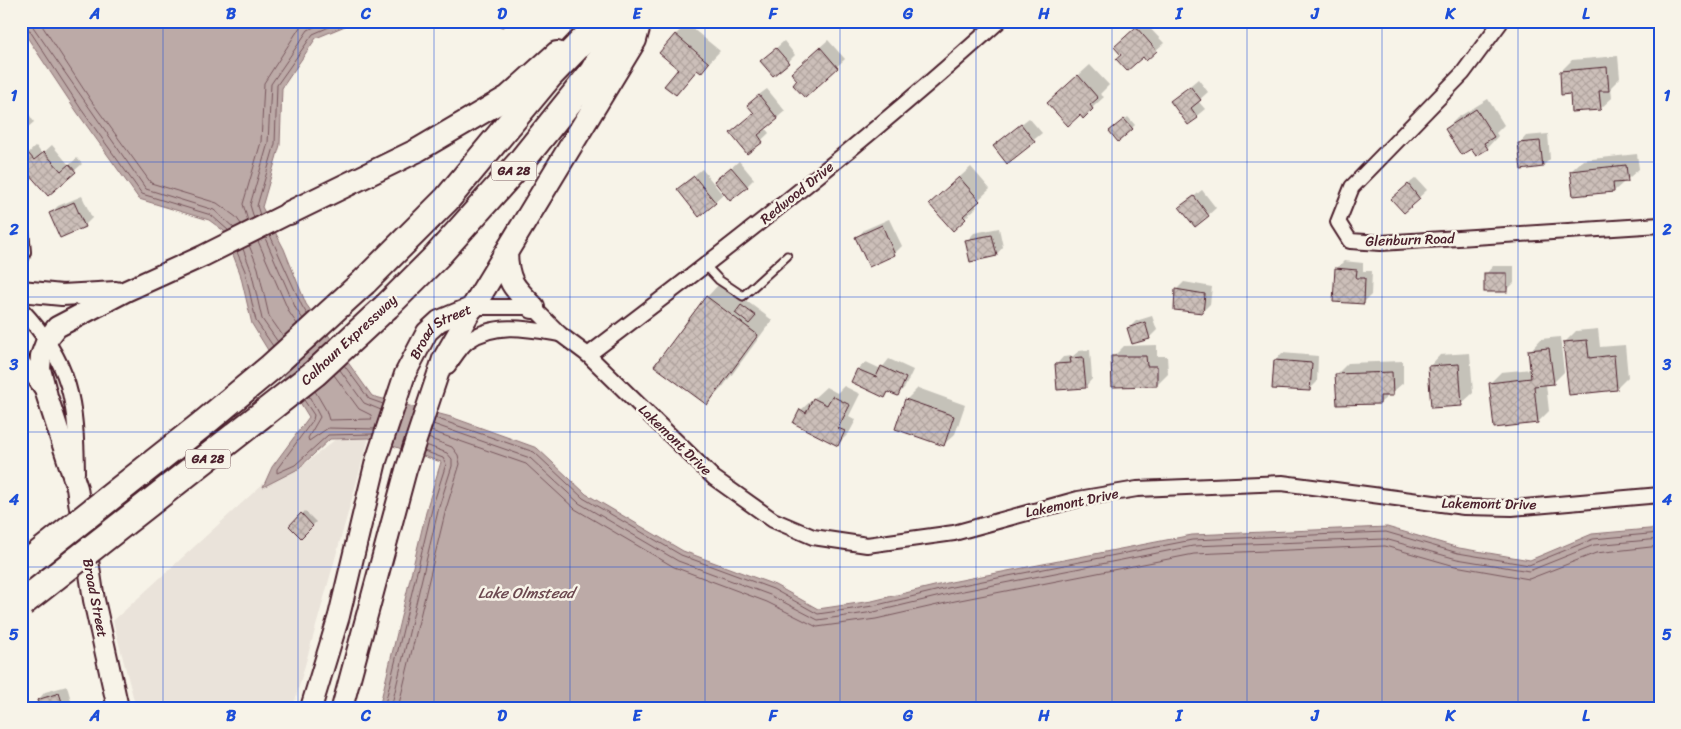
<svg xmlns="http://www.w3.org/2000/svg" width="1681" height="729" viewBox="0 0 1681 729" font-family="Sriracha,sans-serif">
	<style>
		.built { fill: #eae3da }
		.water { fill: #bcaaa7; stroke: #8e7275 }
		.shadow { fill: #0003 }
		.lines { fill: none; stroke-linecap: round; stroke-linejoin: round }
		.shore { stroke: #78575d; stroke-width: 1 }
		.building { fill: url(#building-cross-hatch); stroke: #4a1f2b }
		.service-casing { stroke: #4a1f2b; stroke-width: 11 }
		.minor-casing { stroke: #4a1f2b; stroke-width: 18 }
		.secondary-casing { stroke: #4a1f2b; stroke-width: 24 }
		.primary-casing { stroke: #4a1f2b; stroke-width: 26 }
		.motorway-casing { stroke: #4a1f2b; stroke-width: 30 }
		.service { stroke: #f7f3e8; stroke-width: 7 }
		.minor { stroke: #f7f3e8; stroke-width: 14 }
		.secondary { stroke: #f7f3e8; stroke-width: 20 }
		.primary { stroke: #f7f3e8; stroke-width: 22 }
		.motorway { stroke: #f7f3e8; stroke-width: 26 }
		.motorway-bridge-casing { stroke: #4a1f2b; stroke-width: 30; stroke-linecap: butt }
		.motorway-bridge { stroke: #f7f3e8; stroke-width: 26 }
		.grid { fill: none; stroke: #1d4ed8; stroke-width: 1; stroke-opacity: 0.55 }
		.labels { text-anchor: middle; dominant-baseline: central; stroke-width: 5; stroke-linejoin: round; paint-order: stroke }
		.shield { fill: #f7f3e8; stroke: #7e5f64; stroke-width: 1 }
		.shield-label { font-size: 12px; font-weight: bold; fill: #4a1f2b }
		.street-label { font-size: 14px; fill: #4a1f2b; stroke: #f7f3e8 }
		.water-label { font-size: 15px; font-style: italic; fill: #6c4950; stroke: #f7f3e8 }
		.neatline { fill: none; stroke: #1d4ed8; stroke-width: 2 }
		.grid-label { font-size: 16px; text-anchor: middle; font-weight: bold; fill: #1d4ed8 }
	</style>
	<defs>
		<pattern id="building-cross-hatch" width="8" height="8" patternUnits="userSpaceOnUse" patternTransform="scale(1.25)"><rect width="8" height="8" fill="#ccbfb9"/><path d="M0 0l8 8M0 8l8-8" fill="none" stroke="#b1a49f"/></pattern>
	</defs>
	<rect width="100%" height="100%" fill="#f7f3e8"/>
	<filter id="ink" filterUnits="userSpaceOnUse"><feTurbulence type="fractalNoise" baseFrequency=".02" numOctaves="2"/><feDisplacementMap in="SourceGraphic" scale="10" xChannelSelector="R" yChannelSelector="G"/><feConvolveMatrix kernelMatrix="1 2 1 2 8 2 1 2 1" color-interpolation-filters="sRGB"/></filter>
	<g filter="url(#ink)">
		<path class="built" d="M369,438L293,708H136L113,621L266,481L298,469L336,439Z"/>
		<path class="water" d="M21,21H357L316,38L282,88L280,145L262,207L284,249L306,304L372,396L451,417L537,448L586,494L683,551L775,585L818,609L872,601L951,582L1192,535L1387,527L1459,548L1530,560L1592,534L1660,528V708H379L428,504L441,462L369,438L330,439L298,469L263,487L272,467L309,417L252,324L240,273L224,231L209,220L139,199L77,112L21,28Z"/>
		<g class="shadow">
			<path d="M1143,21L1164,43L1146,59L1143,55L1122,54L1123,40Z"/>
			<path d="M687,24L720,51L701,71L698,69L676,94L680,69L675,35Z"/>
			<path d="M828,40L845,59L805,96L799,80L800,65Z"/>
			<path d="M784,41L795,55L788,62L762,61Z"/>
			<path d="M1618,56L1620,78L1611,87L1612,98L1600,109L1571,93L1561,71L1572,60Z"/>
			<path d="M1090,65L1109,85L1100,94L1104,97L1092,108L1080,114L1060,92Z"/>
			<path d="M1198,79L1208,92L1198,101L1205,109L1188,123L1172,101Z"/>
			<path d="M767,89L785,111L765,128L769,133L748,153L732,133L755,112L756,97Z"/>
			<path d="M1488,99L1504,125L1496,133L1498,136L1487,148L1472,147L1446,129L1457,118Z"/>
			<path d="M21,102L34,122L21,133Z"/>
			<path d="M1128,117L1135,125L1132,128H1114Z"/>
			<path d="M1029,118L1042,133L1007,162L1002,139Z"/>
			<path d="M1548,134L1550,159L1543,166L1519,144L1526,136Z"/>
			<path d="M52,145L69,165L77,158L82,164L48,194L21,160L36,146L42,154Z"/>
			<path d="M1637,154L1639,169L1614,191L1571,171L1583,160Z"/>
			<path d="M739,161L754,179L747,186L716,181Z"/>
			<path d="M971,167L990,189L974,204L977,207L953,229L942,193Z"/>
			<path d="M702,169L723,195L699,215L686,182Z"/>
			<path d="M1416,178L1427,190L1404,211L1400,191Z"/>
			<path d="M1202,190L1216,208L1196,226L1181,207Z"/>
			<path d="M82,196L92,218L84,226L51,213L58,206Z"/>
			<path d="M889,219L902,246L894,254L869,265L857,238L864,230Z"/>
			<path d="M999,228L1003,247L996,255L967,241L974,233Z"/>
			<path d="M1344,261L1363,263V271H1372L1371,295L1363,303L1336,269Z"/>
			<path d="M1493,266H1514V283L1506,291L1486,274Z"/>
			<path d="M721,282L772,320L722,388L707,403V297Z"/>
			<path d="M1184,282L1212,287L1210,304L1203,311L1177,289Z"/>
			<path d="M1152,316L1157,330L1149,338L1129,328L1136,321Z"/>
			<path d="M1598,329L1600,347L1625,345L1628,377L1617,388L1564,343L1576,331Z"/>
			<path d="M1560,337L1564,372L1553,383L1546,384L1549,411L1538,422L1490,383L1501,372L1532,369L1530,351L1541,339Z"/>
			<path d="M1157,345V356H1167L1168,374L1157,385L1113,357L1124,346Z"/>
			<path d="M1090,350L1092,379L1085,387L1056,365L1063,357L1073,356L1079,351Z"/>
			<path d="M1282,353L1318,356L1317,382L1309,390L1275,361Z"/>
			<path d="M1470,353L1473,393L1461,404L1429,367L1440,355Z"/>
			<path d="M889,359L913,370L905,387L897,395L890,391L885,396L853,382L858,369L866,362L881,369Z"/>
			<path d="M1403,361V383L1380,403L1337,374L1348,363Z"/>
			<path d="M844,386L860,394L849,416L856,420L849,433L838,444L801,410L826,387L837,393Z"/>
			<path d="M918,388L965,405L955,434L943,445L906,400Z"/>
			<path d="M305,511L316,522L301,537L291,526Z"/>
			<path d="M67,686L73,708H40L38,700L45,692Z"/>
		</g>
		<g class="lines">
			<g class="shore">
				<path d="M29,21L146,189L214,210L234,228"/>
				<path d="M39,21L92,102L151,183L217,203L236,217L241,224"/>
				<path d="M21,26L28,28L81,109L142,194L211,215L229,231"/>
				<path d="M260,215L257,206L275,144L277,85L313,34L343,21"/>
				<path d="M254,218L250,205L268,143L271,84L308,30L327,21"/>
				<path d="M248,221L243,204L261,142L264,83L300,27L307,21"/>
				<path d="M270,235L302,306L307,314"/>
				<path d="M265,238L296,309L303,319"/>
				<path d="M258,241L289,312L297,324"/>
				<path d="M249,245L258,268L269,316L283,336"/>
				<path d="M243,249L251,270L262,319L278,342"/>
				<path d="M237,252L245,271L256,321L273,346"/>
				<path d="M344,365L369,399L383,404"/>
				<path d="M340,370L364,403L381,410"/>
				<path d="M315,391L326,410L329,420L372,419L371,415L359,409L334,375"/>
				<path d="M309,396L320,417L308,438L309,441L328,428L375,429"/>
				<path d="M304,400L314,415L313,420L277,469V473L295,465L328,435L373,434"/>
				<path d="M435,418L534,452L583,498L681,555L773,589L818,614L873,606L952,587L1192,540L1386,532L1458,553L1529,565L1593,539L1660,533"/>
				<path d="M433,424L530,458L579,503L678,561L770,595L818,620L874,612L953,593L1193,546L1385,539L1457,559L1529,571L1594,545L1660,539"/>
				<path d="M431,431L526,464L575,509L674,567L767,602L817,627L876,619L955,601L1194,554L1385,546L1455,566L1529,579L1596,553L1660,546"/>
				<path d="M384,708L433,505L446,464L443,458L424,451"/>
				<path d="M391,708L439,507L452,466V459L447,453L426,445"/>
				<path d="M398,708L446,509L460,464L458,455L452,447L428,438"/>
			</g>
		</g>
		<g class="building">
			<path d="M470,21H505L504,27Z"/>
			<path d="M1136,27L1157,51L1146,61L1143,57L1127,71L1116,59L1121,55L1114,47Z"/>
			<path d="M675,34L709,63L701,73L697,70L676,95L664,86L678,69L659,53Z"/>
			<path d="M820,47L838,68L805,98L793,85L797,80L791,73Z"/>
			<path d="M776,48L789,63L773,76L760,61Z"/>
			<path d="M1607,67L1609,91H1599L1601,110L1571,112L1570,94L1561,95L1560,71Z"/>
			<path d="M1078,75L1098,98L1090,105L1093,109L1083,119L1080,115L1068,126L1047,103Z"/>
			<path d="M1190,86L1201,100L1191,108L1198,118L1188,125L1170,101Z"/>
			<path d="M759,95L778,119L758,135L763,142L747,154L730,133L754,113L747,105Z"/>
			<path d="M1476,109L1494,137L1484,143L1488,149L1476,156L1471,149L1461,155L1445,129Z"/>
			<path d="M1124,119L1133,129L1118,142L1109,131Z"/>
			<path d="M21,121L27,130L21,134Z"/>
			<path d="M1021,124L1035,142L1007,164L993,146Z"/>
			<path d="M1540,141L1543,167L1521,170L1518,143Z"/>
			<path d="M44,152L61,171L69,164L76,172L48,196L21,165V159L28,153L34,160Z"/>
			<path d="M1626,165L1628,182L1613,183L1614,192L1573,196L1570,171Z"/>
			<path d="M731,167L748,187L730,201L714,181Z"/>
			<path d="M694,176L716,203L699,217L677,189Z"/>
			<path d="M959,177L980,201L963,216L966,219L953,231L929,204Z"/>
			<path d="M1408,184L1420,199L1404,213L1391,199Z"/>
			<path d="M1194,196L1209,216L1195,227L1179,207Z"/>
			<path d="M74,202L85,227L60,238L49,213Z"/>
			<path d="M882,225L895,255L869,267L855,237Z"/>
			<path d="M992,235L997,256L970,262L965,240Z"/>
			<path d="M1335,268L1357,270L1356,278H1365L1364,304L1333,302Z"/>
			<rect x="1484" y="273" width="23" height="19"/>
			<path d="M1175,289L1205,294L1203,313L1174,310Z"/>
			<path d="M706,296L758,335L707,405L654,366Z"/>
			<path d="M741,305L756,316L749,324L735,313Z"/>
			<path d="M1145,322L1150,339L1132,344L1127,328Z"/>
			<path d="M1587,340L1589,358L1614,355L1617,390L1569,395L1563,342Z"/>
			<path d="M1549,348L1554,384L1534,386L1538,423L1494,428L1489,383L1531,378L1528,350Z"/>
			<path d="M1111,356H1146L1147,366H1157V386L1112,387Z"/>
			<path d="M1083,357L1086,388L1057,390L1055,364L1071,363L1070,358Z"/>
			<path d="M1274,360L1312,363L1310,391L1272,389Z"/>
			<path d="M1459,364L1462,406L1431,408L1428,366Z"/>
			<path d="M881,366L906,378L898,396L888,392L885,398L851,382L857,369L876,377Z"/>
			<path d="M1392,372L1393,396H1380V404L1337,405L1335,374Z"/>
			<path d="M832,396L850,405L838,428L845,431L838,446L793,423L800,409L806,413L813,398L827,405Z"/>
			<path d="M905,399L954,416L944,446L895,429Z"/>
			<path d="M301,513L313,526L301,538L289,526Z"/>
			<path d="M59,693L64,708H39L37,700Z"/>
		</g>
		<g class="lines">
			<g class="service-casing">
				<path id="service" d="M706,266L719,280L743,296L787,256"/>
			</g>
			<g class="minor-casing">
				<g id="minor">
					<path d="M1500,23L1463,73L1352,187L1338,222L1350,241L1381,243L1660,225"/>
					<path d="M21,230L23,252L21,258"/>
					<path d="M473,307H533L560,334L588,355L714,478L773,520L813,537L867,545L954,533L1078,499L1137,489L1282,483L1464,507L1512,508L1660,495"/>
					<path d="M21,309C72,363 76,402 77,473"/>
					<path d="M588,355C729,248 868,140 999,21"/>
					<path d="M21,360L41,388"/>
					<path d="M448,366C454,358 460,347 468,341C495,321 530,329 560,334"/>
				</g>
			</g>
			<g class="secondary-casing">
				<g id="secondary">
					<path d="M21,291L62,295L116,292"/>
					<path d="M118,708L94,600L77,488L47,396L40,369L41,356L47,340L57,327L126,291L203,256L289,213"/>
					<path id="s1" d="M311,708L339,616L376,461L405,374L427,332L439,321L473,307"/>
					<path d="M342,708L406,470L443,359L473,307"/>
				</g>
			</g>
			<g class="primary-casing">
				<g id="primary">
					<path d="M289,213L416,151L508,97L557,53"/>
					<path d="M506,253C507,281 513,287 533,307"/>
					<path d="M473,307L635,40L640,21"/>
				</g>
			</g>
			<g class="motorway-casing">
				<g id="motorway">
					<path d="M364,282L447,199L550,75L602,21"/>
					<path d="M387,306L437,256L520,163L593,72L622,21"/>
				</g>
			</g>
			<use href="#service" class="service"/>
			<use href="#minor" class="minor"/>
			<use href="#secondary" class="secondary"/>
			<use href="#primary" class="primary"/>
			<use href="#motorway" class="motorway"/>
			<g class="motorway-bridge-casing">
				<g id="motorway-bridge">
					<path d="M21,568L204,423L270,368L364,282"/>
					<path d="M22,603L315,373L387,306"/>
				</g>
			</g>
			<use href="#motorway-bridge" class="motorway-bridge"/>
		</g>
	</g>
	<path class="grid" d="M163,21V708M298,21V708M434,21V708M570,21V708M705,21V708M840,21V708M976,21V708M1112,21V708M1247,21V708M1382,21V708M1518,21V708M21,162H1660M21,297H1660M21,432H1660M21,567H1660"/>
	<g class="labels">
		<g class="shield">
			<rect x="491.5" y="161.5" width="45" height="19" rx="4"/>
			<rect x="185.5" y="449.5" width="45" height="19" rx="4"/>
		</g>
		<g class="shield-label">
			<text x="514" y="171">GA 28</text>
			<text x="208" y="459">GA 28</text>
		</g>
		<g class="street-label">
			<text transform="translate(797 193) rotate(-39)">Redwood Drive</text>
			<text transform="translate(1410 240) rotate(-2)">Glenburn Road</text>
			<text stroke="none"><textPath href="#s1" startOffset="405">Broad Street</textPath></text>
			<text transform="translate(349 340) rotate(-43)">Calhoun Expressway</text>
			<text transform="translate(675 440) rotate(44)">Lakemont Drive</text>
			<text transform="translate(1072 503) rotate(-12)">Lakemont Drive</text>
			<text transform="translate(1489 504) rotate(1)">Lakemont Drive</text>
			<text transform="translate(95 598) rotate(79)">Broad Street</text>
		</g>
		<g class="water-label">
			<text x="526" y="593">Lake Olmstead</text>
		</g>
	</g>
	<rect width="1681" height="729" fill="none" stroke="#f7f3e8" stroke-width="55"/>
	<rect x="28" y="28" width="1626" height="674" class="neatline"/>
	<g class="grid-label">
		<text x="95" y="19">A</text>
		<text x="231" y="19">B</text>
		<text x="366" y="19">C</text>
		<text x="502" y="19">D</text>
		<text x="637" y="19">E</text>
		<text x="773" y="19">F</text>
		<text x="908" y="19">G</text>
		<text x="1044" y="19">H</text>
		<text x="1179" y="19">I</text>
		<text x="1315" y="19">J</text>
		<text x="1450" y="19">K</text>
		<text x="1586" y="19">L</text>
		<text x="14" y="101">1</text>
		<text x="1667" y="101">1</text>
		<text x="14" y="235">2</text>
		<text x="1667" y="235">2</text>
		<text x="14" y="370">3</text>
		<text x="1667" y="370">3</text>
		<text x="14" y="505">4</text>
		<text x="1667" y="505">4</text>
		<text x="14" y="640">5</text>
		<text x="1667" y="640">5</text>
		<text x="95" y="721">A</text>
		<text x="231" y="721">B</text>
		<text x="366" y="721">C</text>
		<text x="502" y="721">D</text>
		<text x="637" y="721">E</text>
		<text x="773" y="721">F</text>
		<text x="908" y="721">G</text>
		<text x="1044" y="721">H</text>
		<text x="1179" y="721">I</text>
		<text x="1315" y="721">J</text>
		<text x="1450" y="721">K</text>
		<text x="1586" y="721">L</text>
	</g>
</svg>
